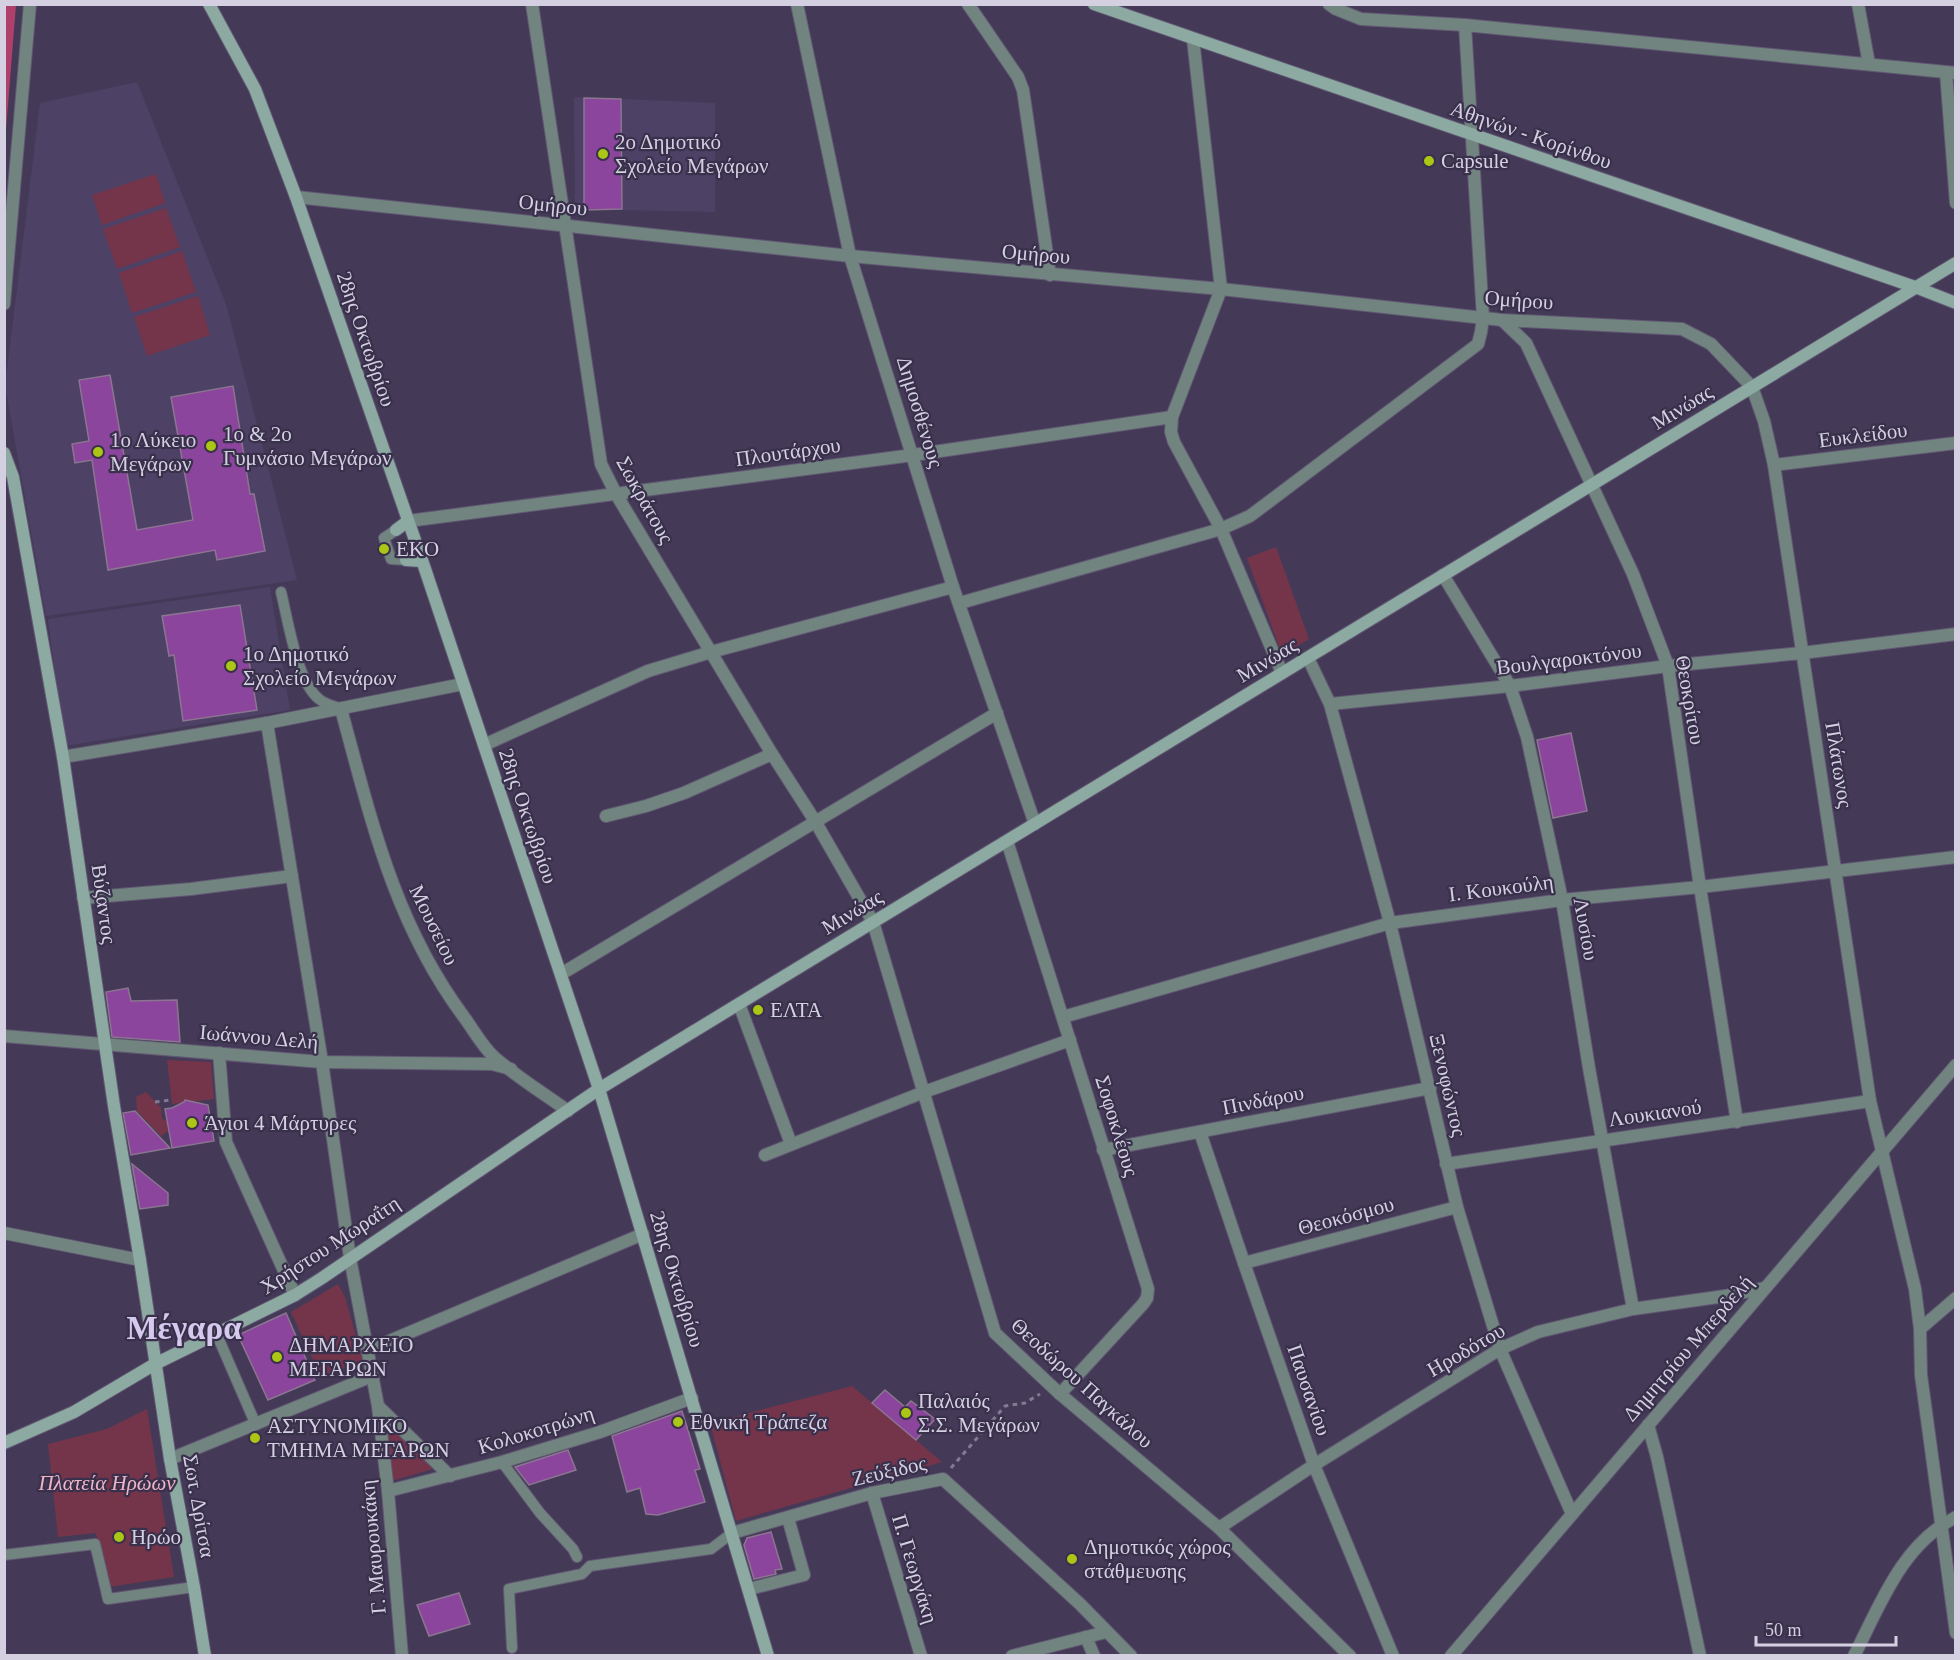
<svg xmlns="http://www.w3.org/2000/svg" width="1960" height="1660" viewBox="0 0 1960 1660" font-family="Georgia,serif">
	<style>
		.built { fill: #4d4165 }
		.green { fill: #74354b }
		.forest { fill: #af406b }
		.building { fill: #8b459c; stroke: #8b7591; stroke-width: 1.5 }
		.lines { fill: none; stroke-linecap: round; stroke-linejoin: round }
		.lane-casing { stroke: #615873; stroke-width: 12 }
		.street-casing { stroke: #615873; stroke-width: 14 }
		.secondary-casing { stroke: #615873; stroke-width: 14 }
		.path { stroke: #837b93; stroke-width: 3; stroke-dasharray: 4.5 4.5; stroke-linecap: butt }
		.lane { stroke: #71847f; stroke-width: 10 }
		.street { stroke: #71847f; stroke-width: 12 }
		.secondary { stroke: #8ca9a2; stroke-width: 12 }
		.poi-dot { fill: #abc615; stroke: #39304c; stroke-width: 2 }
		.labels { text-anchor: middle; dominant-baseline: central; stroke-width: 4.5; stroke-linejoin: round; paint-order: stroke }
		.street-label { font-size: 21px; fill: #d4cfe1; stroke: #39304c }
		.poi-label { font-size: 21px; fill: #d4cfe1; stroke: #39304c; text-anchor: start }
		.park-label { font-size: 21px; font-style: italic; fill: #efb4c6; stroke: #39304c }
		.town-label { font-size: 33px; font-weight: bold; fill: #d5caee; stroke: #39304c }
	</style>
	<rect width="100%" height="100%" fill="#443a57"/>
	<g class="built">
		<path d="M137,82L226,304L297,580L46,616L5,385L40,103Z"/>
		<path d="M574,97L715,103V212L575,209Z"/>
		<path d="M270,587L290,710L64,746L48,619Z"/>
	</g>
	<g class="green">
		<path d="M156,174L165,203L102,225L92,195Z"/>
		<path d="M166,208L180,247L117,269L103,229Z"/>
		<path d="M182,251L196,292L132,313L119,273Z"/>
		<path d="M198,296L210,335L147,356L134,317Z"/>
		<path d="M1276,547L1309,639L1282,655L1247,558Z"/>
		<path d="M167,1060L211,1062L214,1099L172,1104Z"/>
		<path d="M146,1092L161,1108L162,1118L167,1122L168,1131L161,1136L137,1111L136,1097Z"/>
		<path d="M338,1284L345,1297L363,1361L321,1377L291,1312Z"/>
		<path d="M852,1386L942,1462L736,1521L710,1423Z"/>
		<path d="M147,1409L174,1577L109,1587L96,1533L58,1537L48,1444L107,1429Z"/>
		<path d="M391,1426L397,1431L433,1469L388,1482L382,1429Z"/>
	</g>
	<path class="forest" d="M5,4L16,5L5,142L4,5Z"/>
	<g class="building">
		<path d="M584,98L621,99L622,209L584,210Z"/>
		<path d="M110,375L137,530L193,520L171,397L233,386L250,494H254L265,551L217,560L215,550L108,570L92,460L75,463L72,444L89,441L79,380Z"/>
		<path d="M240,605L257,710L183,721L174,655L169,656L162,616Z"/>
		<path d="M1571,733L1587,811L1553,818L1537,740Z"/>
		<path d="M128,988L131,1001L177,1000L180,1042L112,1037L106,992Z"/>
		<path d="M185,1100L208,1105L214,1141L172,1148L165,1109L172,1108L184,1102Z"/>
		<path d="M135,1111L170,1148L131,1155L123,1113Z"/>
		<path d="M132,1164L168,1193V1205L140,1209Z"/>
		<path d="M286,1313L315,1380L268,1400L238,1335Z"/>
		<path d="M885,1390L905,1407L911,1401L935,1419L916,1440L872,1403Z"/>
		<path d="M682,1411L700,1469L695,1470L705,1502L658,1515L646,1514L640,1488L627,1492L612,1436Z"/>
		<path d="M568,1450L576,1470L529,1485L515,1467Z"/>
		<path d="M771,1532L782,1569L775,1570L776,1574L754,1579L744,1545L747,1538Z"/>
		<path d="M459,1593L470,1624L429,1636L417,1605Z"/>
	</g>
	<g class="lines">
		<g class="lane-casing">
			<g id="lane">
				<path d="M396,530L384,538L391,559L406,560"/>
				<path d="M281,592C288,620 297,682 319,699C325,704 334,706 341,709"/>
				<path d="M217,1335L256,1425"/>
				<path d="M502,1462L540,1513L573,1549L577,1557"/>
				<path d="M4,1555L95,1544L108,1599L194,1587"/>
				<path d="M512,1648L509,1589L582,1574L590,1566L711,1549L732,1533"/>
			</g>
		</g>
		<g class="street-casing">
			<g id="street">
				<path d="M532,4L601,464L616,494L772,754L815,821L873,922L995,1333L1060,1394L1219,1528L1350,1656"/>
				<path d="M797,4L850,256L953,587L1035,824"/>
				<path d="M968,4L1018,77L1023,90L1050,275"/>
				<path d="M1329,4L1336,9L1361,19L1465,25L1956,73"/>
				<path d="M1858,4L1869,64"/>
				<path d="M1193,39L1221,289L1172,417L1171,432L1174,442L1221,529L1282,673"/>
				<path d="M1946,72L1956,203"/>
				<path d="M296,197L850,256L1221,289L1502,320L1682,329L1711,344L1752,387L1764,421L1774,465L1870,1101L1915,1289L1920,1329"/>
				<path d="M4,304L30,4"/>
				<path d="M1502,320L1526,343L1633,574L1668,666L1700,887L1737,1122"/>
				<path d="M1774,465L1956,443"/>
				<path d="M408,521L913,455L1172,417"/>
				<path d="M1443,575L1510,686L1527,737L1562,900L1589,1068L1633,1309"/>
				<path d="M960,603L1221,529L1250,516L1478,344L1481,332L1483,318L1465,25"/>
				<path d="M1308,658L1330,704L1390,923L1457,1207L1500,1349L1572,1514"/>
				<path d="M1330,704L1510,686L1668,666L1802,653L1956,634"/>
				<path d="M341,709C371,819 394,923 464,1017C473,1029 482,1046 494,1057C517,1077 543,1093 568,1111"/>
				<path d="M267,723L322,1062L350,1258L378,1406L388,1491L402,1656"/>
				<path d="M484,745L648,671L711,652L953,587"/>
				<path d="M63,757L267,723L463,684"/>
				<path d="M606,816L646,806L684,793L772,754"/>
				<path d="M1007,841L1148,1289L1147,1298L1143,1304L1060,1394"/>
				<path d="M83,898L191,889L292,876"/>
				<path d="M561,974L997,713"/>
				<path d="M739,1004L791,1144"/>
				<path d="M1063,1017L1390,923L1562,900L1700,887L1956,857"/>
				<path d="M4,1036L322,1062L492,1064L511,1069"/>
				<path d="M219,1053L226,1142L295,1295"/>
				<path d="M1200,1132L1244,1263L1314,1465L1393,1656"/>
				<path d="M1103,1150L1430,1088"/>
				<path d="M765,1155L924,1092L1070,1040"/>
				<path d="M1446,1164L1870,1101"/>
				<path d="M4,1233L140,1260"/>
				<path d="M1244,1263L1457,1207"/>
				<path d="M1956,1298L1920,1329L1921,1375L1956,1633"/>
				<path d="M368,1350L643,1234"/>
				<path d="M378,1406L450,1476"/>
				<path d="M1648,1425L1657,1457L1700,1656"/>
				<path d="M170,1459L372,1376"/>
				<path d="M388,1491L502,1462L600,1432L692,1398"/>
				<path d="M872,1493L921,1656"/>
				<path d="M1219,1528L1314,1465L1500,1349L1538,1332L1633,1309L1725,1296L1765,1288"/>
				<path d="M732,1533L872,1493L943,1479L1080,1604L1131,1656"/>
				<path d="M749,1589L804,1575L788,1518"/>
				<path d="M1086,1637L1094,1656"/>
				<path d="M1012,1656L1106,1632"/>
				<path d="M1451,1656L1956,1065"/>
				<path d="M1854,1656C1880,1605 1902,1544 1956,1517"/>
			</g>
		</g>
		<g class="secondary-casing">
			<g id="secondary">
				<path d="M209,4L255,89L296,197L425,569L599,1089L768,1656"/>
				<path d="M1094,4L1915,287L1956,303"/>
				<path d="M4,453L13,477L63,757L114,1106L140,1260L170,1459L194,1587L205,1656"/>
				<path d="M396,530L408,521"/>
				<path d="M406,560L422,561"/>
				<path d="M4,1443L74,1412L155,1364L295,1295L322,1278L599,1089L1956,263"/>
			</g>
		</g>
		<g class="path">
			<path d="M155,1102L171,1100"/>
			<path d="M951,1468L1005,1406L1025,1403L1040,1394"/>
		</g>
		<use href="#lane" class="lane"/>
		<use href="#street" class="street"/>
		<use href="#secondary" class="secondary"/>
	</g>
	<g class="poi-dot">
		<circle cx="603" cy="154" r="6"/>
		<circle cx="1429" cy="161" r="6"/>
		<circle cx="211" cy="446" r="6"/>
		<circle cx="98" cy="452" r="6"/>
		<circle cx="384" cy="549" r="6"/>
		<circle cx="231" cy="666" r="6"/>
		<circle cx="758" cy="1010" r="6"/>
		<circle cx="192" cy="1123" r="6"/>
		<circle cx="277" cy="1357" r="6"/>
		<circle cx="906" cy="1413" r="6"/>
		<circle cx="678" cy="1422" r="6"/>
		<circle cx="255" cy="1438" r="6"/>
		<circle cx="119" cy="1537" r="6"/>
		<circle cx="1072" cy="1559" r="6"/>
	</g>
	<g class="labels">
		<g class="street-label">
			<text transform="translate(1531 135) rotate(19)">Αθηνών - Κορίνθου</text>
			<text transform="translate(553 205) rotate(6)">Ομήρου</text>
			<text transform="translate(1036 254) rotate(5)">Ομήρου</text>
			<text transform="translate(1519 300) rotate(4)">Ομήρου</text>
			<text transform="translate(366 339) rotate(71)">28ης Οκτωβρίου</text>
			<text transform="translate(1682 407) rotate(-31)">Μινώας</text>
			<text transform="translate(920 412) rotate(73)">Δημοσθένους</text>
			<text transform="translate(1863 435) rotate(-7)">Ευκλείδου</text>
			<text transform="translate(788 452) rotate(-8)">Πλουτάρχου</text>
			<text transform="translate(645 500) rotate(61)">Σωκράτους</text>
			<text transform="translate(1569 659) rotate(-7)">Βουλγαροκτόνου</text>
			<text transform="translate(1267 660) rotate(-31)">Μινώας</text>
			<text transform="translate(1690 700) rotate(80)">Θεοκρίτου</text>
			<text transform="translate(1839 765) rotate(81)">Πλάτωνος</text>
			<text transform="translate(528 816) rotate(71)">28ης Οκτωβρίου</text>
			<text transform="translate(1501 888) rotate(-7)">Ι. Κουκούλη</text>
			<text transform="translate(104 904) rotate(82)">Βύζαντος</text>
			<text transform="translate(852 912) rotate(-31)">Μινώας</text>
			<text transform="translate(434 925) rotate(64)">Μουσείου</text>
			<text transform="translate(1586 929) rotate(80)">Λυσίου</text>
			<text transform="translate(259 1037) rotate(5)">Ιωάννου Δελή</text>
			<text transform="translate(1448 1085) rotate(77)">Ξενοφώντος</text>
			<text transform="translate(1263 1100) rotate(-11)">Πινδάρου</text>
			<text transform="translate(1655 1113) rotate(-8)">Λουκιανού</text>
			<text transform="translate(1117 1126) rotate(73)">Σοφοκλέους</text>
			<text transform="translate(1346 1216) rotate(-15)">Θεοκόσμου</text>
			<text transform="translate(330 1245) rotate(-33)">Χρήστου Μωραΐτη</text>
			<text transform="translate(677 1279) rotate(73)">28ης Οκτωβρίου</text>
			<text transform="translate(1688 1348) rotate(-49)">Δημητρίου Μπερδελή</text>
			<text transform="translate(1466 1350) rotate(-30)">Ηροδότου</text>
			<text transform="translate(1082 1383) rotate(42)">Θεοδώρου Παγκάλου</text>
			<text transform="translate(1309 1390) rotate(71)">Παυσανίου</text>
			<text transform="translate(536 1430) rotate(-17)">Κολοκοτρώνη</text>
			<text transform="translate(889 1471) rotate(-13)">Ζεύξιδος</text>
			<text transform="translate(199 1506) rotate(80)">Σωτ. Δρίτσα</text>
			<text transform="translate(373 1547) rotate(-95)">Γ. Μαυρουκάκη</text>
			<text transform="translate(915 1569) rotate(73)">Π. Γεωργάκη</text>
		</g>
		<g class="poi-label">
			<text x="615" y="142">2ο Δημοτικό<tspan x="615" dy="24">Σχολείο Μεγάρων</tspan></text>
			<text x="1441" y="161">Capsule</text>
			<text x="223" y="434">1ο &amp; 2ο<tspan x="223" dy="24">Γυμνάσιο Μεγάρων</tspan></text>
			<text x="110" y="440">1ο Λύκειο<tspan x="110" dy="24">Μεγάρων</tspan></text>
			<text x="396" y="549">EKO</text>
			<text x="243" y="654">1ο Δημοτικό<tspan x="243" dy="24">Σχολείο Μεγάρων</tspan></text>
			<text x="770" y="1010">ΕΛΤΑ</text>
			<text x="204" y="1123">Άγιοι 4 Μάρτυρες</text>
			<text x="289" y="1345">ΔΗΜΑΡΧΕΙΟ<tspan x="289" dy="24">ΜΕΓΑΡΩΝ</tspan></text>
			<text x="918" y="1401">Παλαιός<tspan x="918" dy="24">Σ.Σ. Μεγάρων</tspan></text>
			<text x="690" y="1422">Εθνική Τράπεζα</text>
			<text x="267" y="1426">ΑΣΤΥΝΟΜΙΚΟ<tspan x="267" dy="24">ΤΜΗΜΑ ΜΕΓΑΡΩΝ</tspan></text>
			<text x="131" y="1537">Ηρώο</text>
			<text x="1084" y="1547">Δημοτικός χώρος<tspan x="1084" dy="24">στάθμευσης</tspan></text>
		</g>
		<g class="park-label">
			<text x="107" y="1483">Πλατεία Ηρώων</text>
		</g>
		<g class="town-label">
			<text x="184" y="1328">Μέγαρα</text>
		</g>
	</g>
	<rect width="1960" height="1660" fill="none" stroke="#d4cfe1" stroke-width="12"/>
	<path d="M1756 1636v9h140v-9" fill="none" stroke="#d4cfe1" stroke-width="3"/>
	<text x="1765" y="1636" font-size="18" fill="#d4cfe1" stroke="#39304c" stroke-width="4.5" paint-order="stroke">50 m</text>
</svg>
